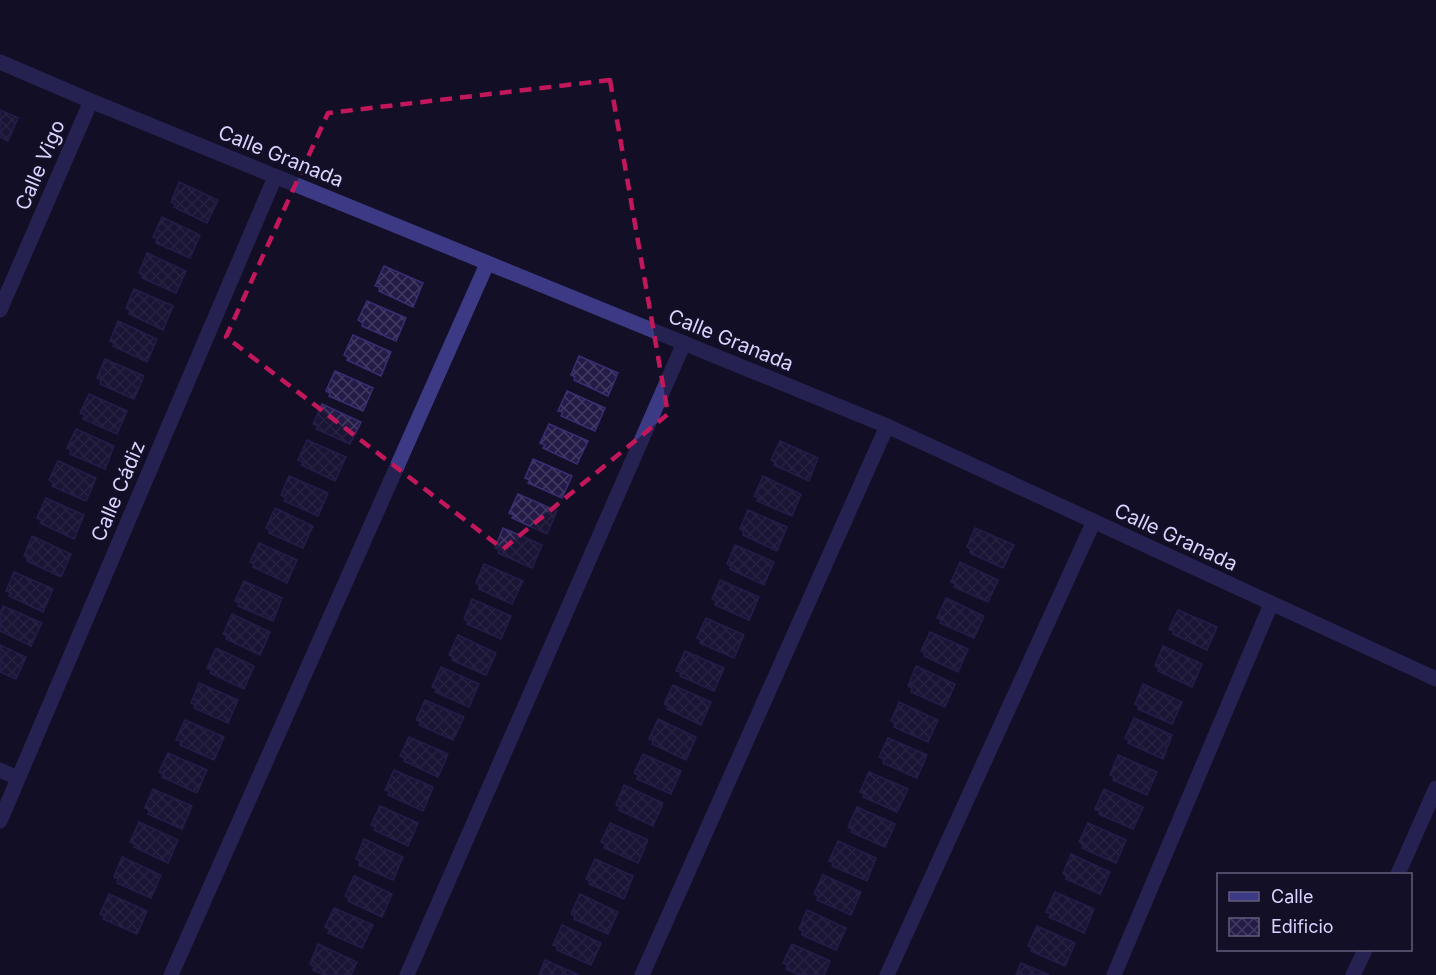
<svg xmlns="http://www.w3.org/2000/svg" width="1436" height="975" viewBox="0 0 1436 975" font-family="Inter,sans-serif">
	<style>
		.building { fill: url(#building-cross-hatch); stroke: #3b2d73; stroke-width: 1.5 }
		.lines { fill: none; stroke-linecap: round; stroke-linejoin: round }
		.minor { stroke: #3d3a85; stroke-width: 15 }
		.marked { fill: none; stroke: #c2185b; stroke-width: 4.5; stroke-dasharray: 12 8; stroke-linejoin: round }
		.labels { text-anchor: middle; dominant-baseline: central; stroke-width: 6; stroke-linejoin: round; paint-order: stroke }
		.street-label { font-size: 20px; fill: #d9d4ff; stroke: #130f26 }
	</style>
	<defs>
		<pattern id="building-cross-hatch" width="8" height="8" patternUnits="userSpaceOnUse" patternTransform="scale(1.5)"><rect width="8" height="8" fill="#241b47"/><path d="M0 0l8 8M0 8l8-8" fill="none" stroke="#433b63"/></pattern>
	</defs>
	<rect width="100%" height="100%" fill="#130f26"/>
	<g class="building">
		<path d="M0,110L18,118L8,141L0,137Z"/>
		<path d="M179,182L218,200L207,223L174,207L175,204L171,202Z"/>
		<path d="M162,217L200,235L190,258L156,243L157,239L153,237Z"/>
		<path d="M147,253L186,271L176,293L142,278L143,275L139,273Z"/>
		<path d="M384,266L423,283L413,307L379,291L380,287L375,286Z"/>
		<path d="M134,289L173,306L163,330L129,314L130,310L126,308Z"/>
		<path d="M367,301L406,318L396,341L362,326L363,323L358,320Z"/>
		<path d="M118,321L157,339L147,362L113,346L114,343L110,341Z"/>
		<path d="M353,335L391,352L381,376L347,360L348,357L344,355Z"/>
		<path d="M579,356L618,373L608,396L574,380L575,377L571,375Z"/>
		<path d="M105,359L144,376L134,399L100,384L101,380L97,378Z"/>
		<path d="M335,371L373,388L363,411L329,396L330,393L326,391Z"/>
		<path d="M567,391L605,408L595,431L561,416L563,412L558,411Z"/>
		<path d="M89,394L127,411L117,434L83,419L85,415L80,413Z"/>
		<path d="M322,404L361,422L350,444L316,429L318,426L313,424Z"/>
		<path d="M549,424L588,441L577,464L543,448L545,445L540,443Z"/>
		<path d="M76,429L114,446L105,469L70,454L71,450L67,448Z"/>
		<path d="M307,440L346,457L335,481L301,465L303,462L298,460Z"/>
		<path d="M780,441L818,458L809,481L774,465L775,462L771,460Z"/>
		<path d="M533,459L572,476L562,498L528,483L530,480L525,478Z"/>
		<path d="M58,461L96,478L86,501L52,486L53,482L49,480Z"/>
		<path d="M289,476L328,493L318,516L284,501L286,498L281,495Z"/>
		<path d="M763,476L801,494L792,516L757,501L759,498L754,496Z"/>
		<path d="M518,494L557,511L547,534L512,518L514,515L509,513Z"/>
		<path d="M46,498L84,515L74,539L40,523L42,520L37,518Z"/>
		<path d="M275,508L313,526L303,548L269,533L270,530L266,528Z"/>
		<path d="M748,510L787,527L777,551L743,535L744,531L740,529Z"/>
		<path d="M503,528L542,545L532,568L498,553L499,550L495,548Z"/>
		<path d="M975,528L1014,545L1003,568L970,553L971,549L967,547Z"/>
		<path d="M32,536L71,554L61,577L27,561L28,558L24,556Z"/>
		<path d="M259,543L297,560L287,583L253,567L254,564L250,562Z"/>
		<path d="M735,545L774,562L764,585L730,569L731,566L727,564Z"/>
		<path d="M960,562L998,580L988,602L954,587L956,584L951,582Z"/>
		<path d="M484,564L523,581L512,604L479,589L480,585L476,583Z"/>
		<path d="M14,572L53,589L43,612L9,596L11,593L6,591Z"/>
		<path d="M720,580L759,597L749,620L715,605L716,601L712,599Z"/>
		<path d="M244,581L282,598L273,621L238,606L239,603L235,601Z"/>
		<path d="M946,598L984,616L974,638L940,623L942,620L937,618Z"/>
		<path d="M472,599L511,616L501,639L467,624L468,621L464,619Z"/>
		<path d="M3,606L42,623L31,646L0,631V613Z"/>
		<path d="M1178,610L1217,627L1207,650L1173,634L1174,631L1169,629Z"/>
		<path d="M232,614L270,632L260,655L226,639L228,636L223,634Z"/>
		<path d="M706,618L744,635L734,658L700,643L701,640L697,638Z"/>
		<path d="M930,632L968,649L958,672L924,656L925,653L921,651Z"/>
		<path d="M458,635L496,653L486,675L452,660L453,657L449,655Z"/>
		<path d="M0,645L26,657L16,679L0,672Z"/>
		<path d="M1163,646L1202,664L1192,687L1158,671L1159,668L1155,666Z"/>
		<path d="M216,648L254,666L244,689L210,673L212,670L207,668Z"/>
		<path d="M685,651L724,668L714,691L680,676L681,672L676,671Z"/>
		<path d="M916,666L955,684L945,707L911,692L912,688L908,686Z"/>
		<path d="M441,667L479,684L469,707L435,692L437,689L432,687Z"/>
		<path d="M199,683L238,700L228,723L194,708L196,705L191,703Z"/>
		<path d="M1143,684L1182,702L1172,724L1138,709L1139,706L1135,704Z"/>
		<path d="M673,685L711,702L701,725L667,709L669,707L664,704Z"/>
		<path d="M425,700L464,717L453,740L419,725L421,722L416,720Z"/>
		<path d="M899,702L938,720L928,742L894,727L895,723L891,721Z"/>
		<path d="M1134,718L1172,735L1163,759L1128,743L1129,740L1125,738Z"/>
		<path d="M658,719L696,737L686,760L652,744L654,741L649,739Z"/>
		<path d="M185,720L224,737L214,760L180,745L181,741L176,740Z"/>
		<path d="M409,737L448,754L438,777L404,761L405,758L400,756Z"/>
		<path d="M888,738L927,755L917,778L883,763L884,759L879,757Z"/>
		<path d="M168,753L207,770L197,793L162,777L164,774L159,772Z"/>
		<path d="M643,754L681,771L671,794L637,779L638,775L634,773Z"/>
		<path d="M1118,755L1157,772L1147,795L1113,780L1114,777L1110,775Z"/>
		<path d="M394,770L433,787L423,811L388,795L390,792L385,790Z"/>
		<path d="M869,772L908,789L897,812L863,797L865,794L860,792Z"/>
		<path d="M624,785L663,803L653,826L619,810L620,807L616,805Z"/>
		<path d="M153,789L192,806L182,829L148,814L149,810L145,808Z"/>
		<path d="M1104,789L1143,807L1133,829L1099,814L1100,811L1095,809Z"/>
		<path d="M380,806L418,823L408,846L374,830L376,827L371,825Z"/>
		<path d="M857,807L895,824L885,847L851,832L852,829L848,827Z"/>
		<path d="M139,822L178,840L168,863L134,847L135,844L130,842Z"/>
		<path d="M610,823L648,840L638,863L604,848L606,845L601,842Z"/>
		<path d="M1088,823L1126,840L1116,863L1082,848L1083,844L1079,842Z"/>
		<path d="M364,839L403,857L393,880L359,865L360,861L356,859Z"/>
		<path d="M838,841L876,858L867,881L832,866L834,863L829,861Z"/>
		<path d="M1071,854L1110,872L1100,894L1066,879L1067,876L1063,874Z"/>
		<path d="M122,857L161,875L151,898L117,883L118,879L114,877Z"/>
		<path d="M595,859L633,876L624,899L589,884L590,881L586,879Z"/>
		<path d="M823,875L861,892L851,915L817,900L818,896L814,894Z"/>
		<path d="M354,876L392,894L382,917L348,901L349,898L345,896Z"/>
		<path d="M1055,892L1094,909L1084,933L1049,917L1051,914L1046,912Z"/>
		<path d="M109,894L147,911L137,934L103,919L105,916L100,914Z"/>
		<path d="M580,894L618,912L608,934L574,919L575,916L571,914Z"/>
		<path d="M334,908L373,925L362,948L328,933L330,929L325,927Z"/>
		<path d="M807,910L846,928L836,950L802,935L803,931L799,929Z"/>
		<path d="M562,925L601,943L591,965L557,950L558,947L553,945Z"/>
		<path d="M1037,926L1075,943L1065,966L1031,951L1032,948L1028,946Z"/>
		<path d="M318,944L357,962L351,975H325L313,970L314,966L310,964Z"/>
		<path d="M792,944L830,961L824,975H800L786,969L788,965L783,963Z"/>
		<path d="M545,960L579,975H539Z"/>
		<path d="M1021,963L1049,975H1016Z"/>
	</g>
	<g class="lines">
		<g class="minor">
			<path d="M0,62L91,101L887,426L1436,679"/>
			<path d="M0,310L91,101"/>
			<path d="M0,770L18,778"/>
			<path d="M0,821L275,177"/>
			<path d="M1398,874L1436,788"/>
			<path d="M171,975L487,264"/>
			<path d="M407,975L684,343"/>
			<path d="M642,975L887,426"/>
			<path d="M887,975L1094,521"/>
			<path d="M1114,975L1271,604"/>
			<path d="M1353,975L1365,950"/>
		</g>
	</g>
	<path d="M0 0H1436V975H0ZM610,80L668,414L503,549L226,337L328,113Z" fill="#130f26" fill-opacity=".55" fill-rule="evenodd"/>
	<path class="marked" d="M610,80L668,414L503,549L226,337L328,113Z"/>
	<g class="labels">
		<g class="street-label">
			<text transform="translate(281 156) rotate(22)">Calle Granada</text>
			<text transform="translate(40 165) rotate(-67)">Calle Vigo</text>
			<text transform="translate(731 340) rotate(22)">Calle Granada</text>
			<text transform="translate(118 491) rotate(-67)">Calle Cádiz</text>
			<text transform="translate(1176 537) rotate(25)">Calle Granada</text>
		</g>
	</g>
	<rect x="1217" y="873" width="195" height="78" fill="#130f26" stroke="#625e7d" stroke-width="1.5"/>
	<rect x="1229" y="892" width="30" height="9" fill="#3d3a85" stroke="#625e7d" stroke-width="1.5"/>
	<text x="1271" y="903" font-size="18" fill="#d9d4ff">Calle</text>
	<rect x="1229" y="918" width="30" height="18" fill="url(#building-cross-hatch)" stroke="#625e7d" stroke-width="1.5"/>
	<text x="1271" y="933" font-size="18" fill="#d9d4ff">Edificio</text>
</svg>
